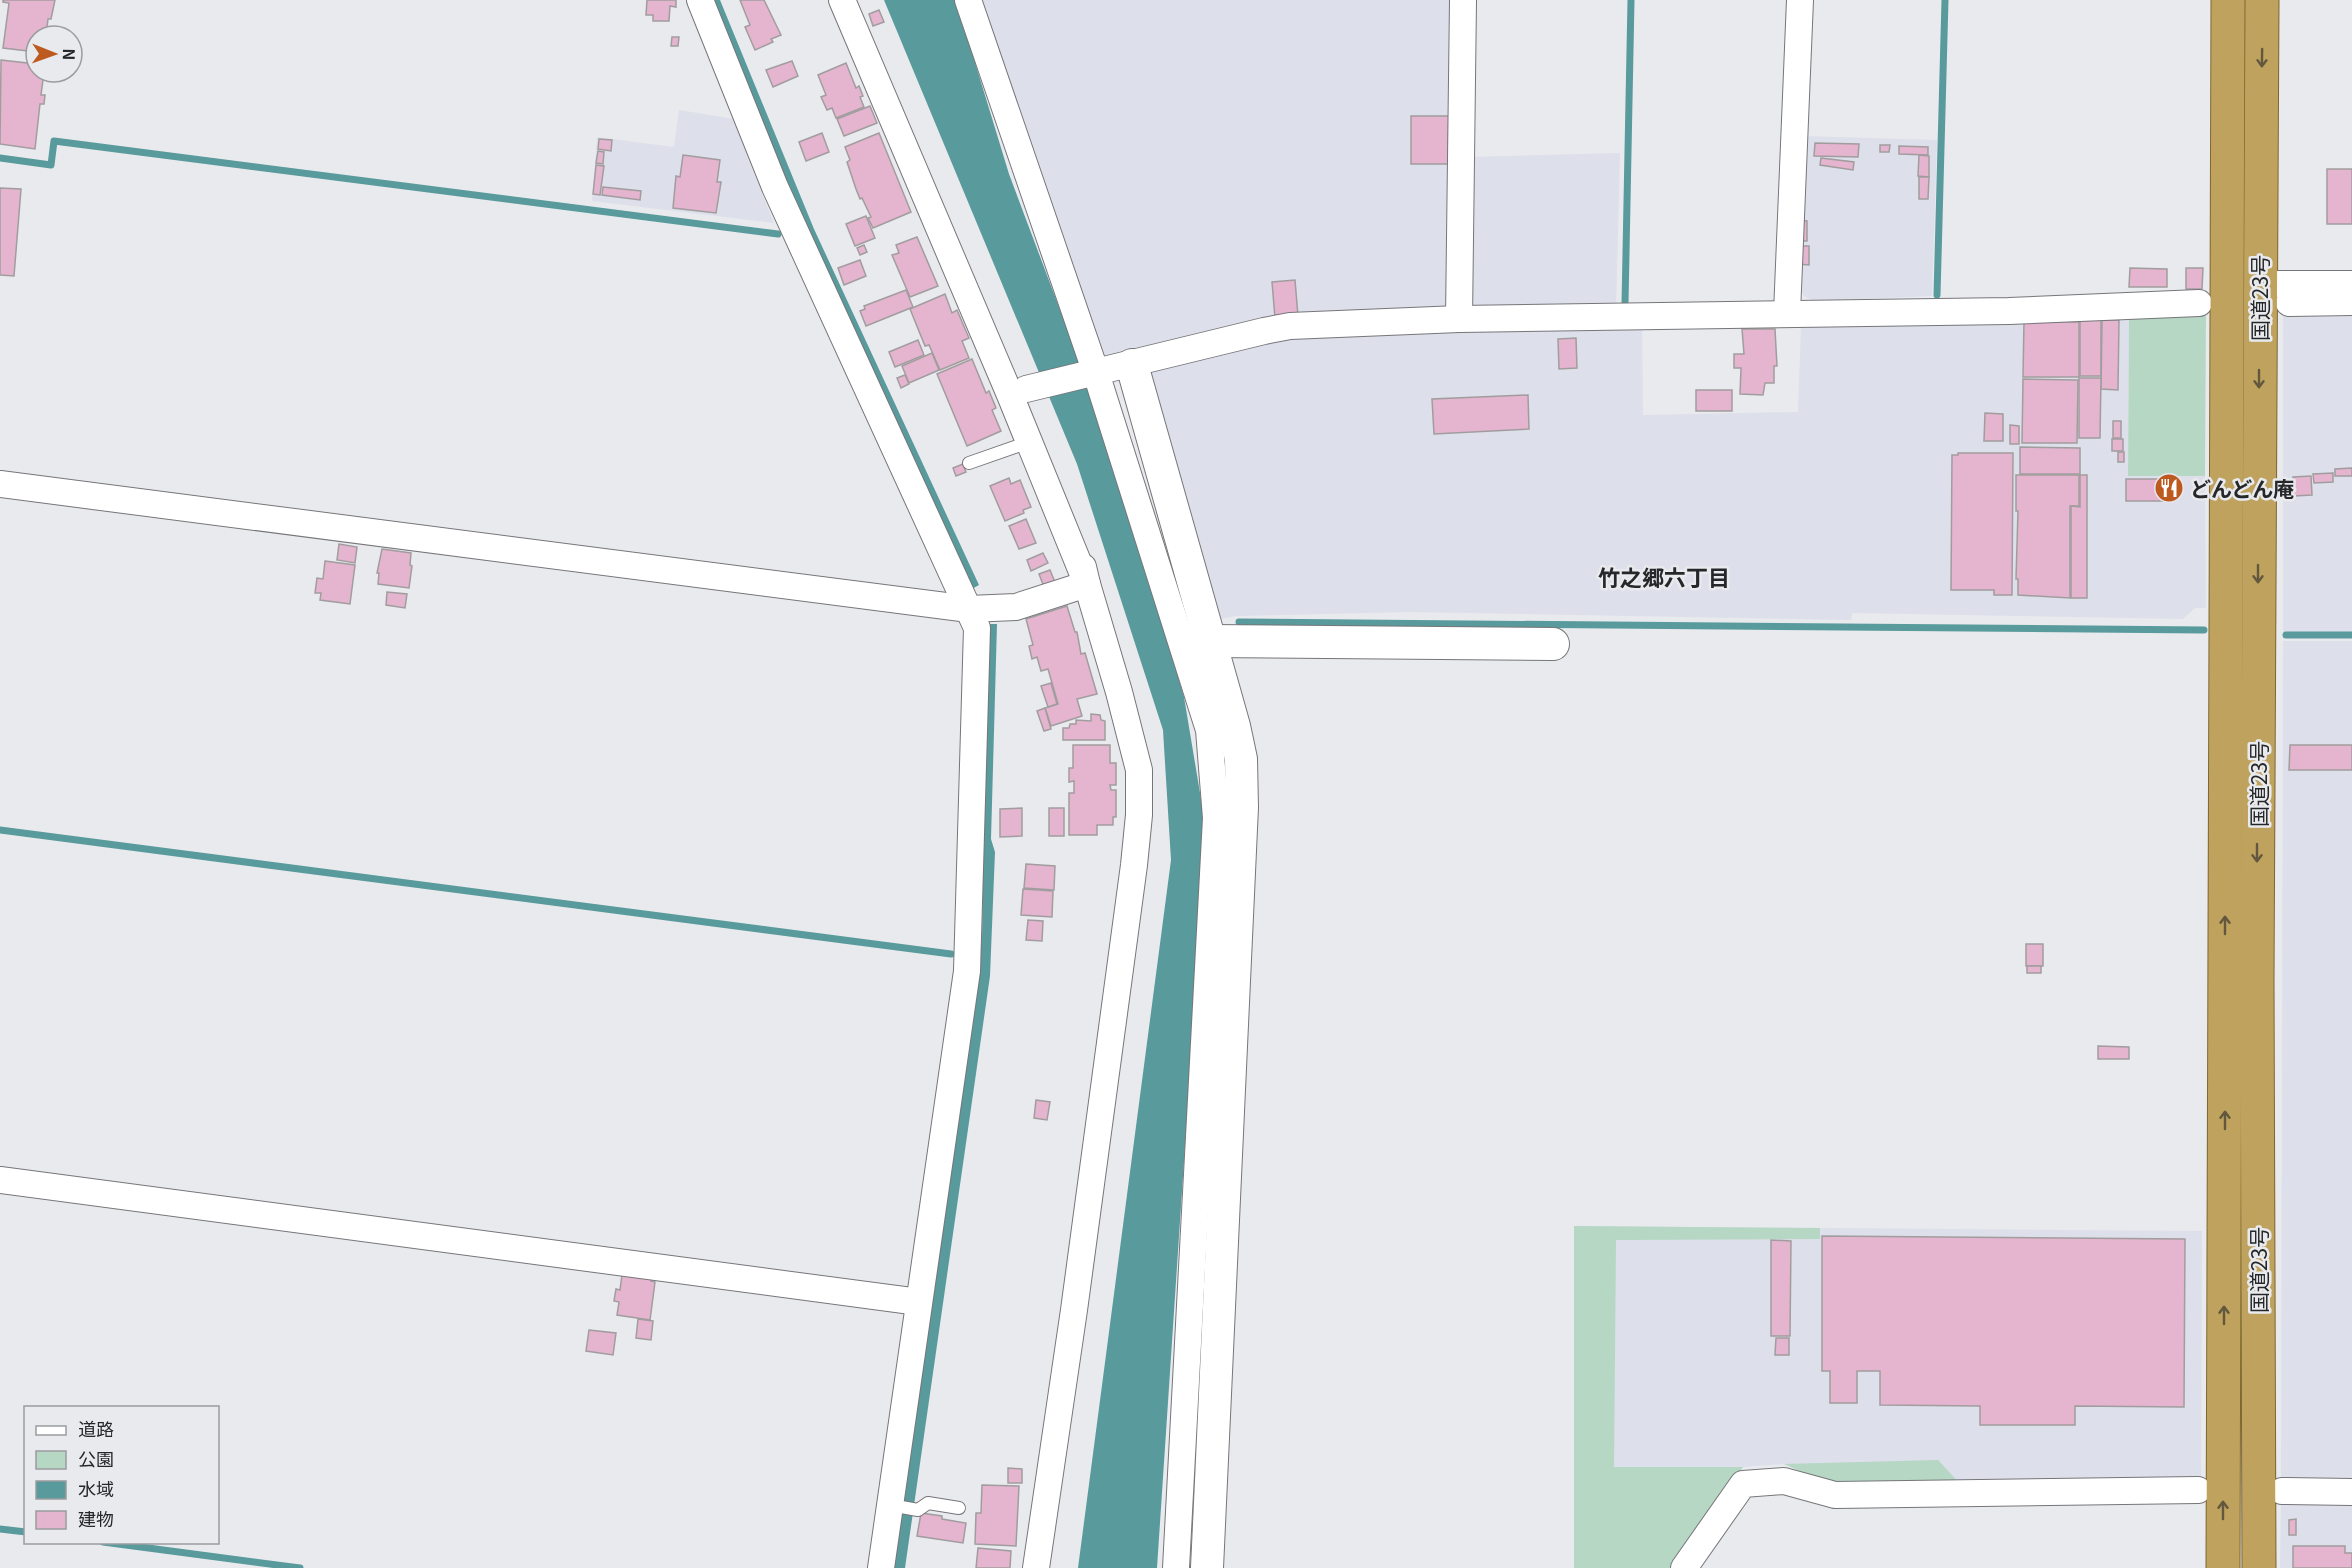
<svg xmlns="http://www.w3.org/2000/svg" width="2352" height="1568" viewBox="0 0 2352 1568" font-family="Georgia,'Noto Sans JP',serif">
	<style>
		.built { fill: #dddfea }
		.green { fill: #b5d7c4 }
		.water { fill: #599a9c }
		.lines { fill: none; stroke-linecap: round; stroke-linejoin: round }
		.stream { stroke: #599a9c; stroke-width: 7 }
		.building { fill: #e5b4cf; stroke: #a19d9f; stroke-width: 1.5 }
		.service-casing { stroke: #76767a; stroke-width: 14 }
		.minor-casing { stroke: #76767a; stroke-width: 28 }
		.tertiary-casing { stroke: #76767a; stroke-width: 34 }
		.trunk-casing { stroke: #7e6731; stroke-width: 35 }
		.service { stroke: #fff; stroke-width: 12 }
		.minor { stroke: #fff; stroke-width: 26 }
		.tertiary { stroke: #fff; stroke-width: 32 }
		.trunk { stroke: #bea25e; stroke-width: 33 }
		.oneway { stroke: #63583e }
		.labels { text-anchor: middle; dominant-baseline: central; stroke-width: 5; stroke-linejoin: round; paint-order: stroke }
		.street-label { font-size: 21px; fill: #262728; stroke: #e9eaee }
		.poi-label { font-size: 21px; font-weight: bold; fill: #262728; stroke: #e9eaee; text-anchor: start }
		.neighbourhood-label { font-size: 22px; font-weight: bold; fill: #262728; stroke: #e9eaee }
	</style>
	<rect width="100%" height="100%" fill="#e9eaee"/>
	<g class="built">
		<path d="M974,0H1451L1453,303L1443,309L1099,362Z"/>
		<path d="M679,110L741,120L748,159L774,223L592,201L597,137L674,147Z"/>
		<path d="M1802,136L1937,140L1932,296L1813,301L1804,296L1796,285Z"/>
		<path d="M1620,153L1616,309L1475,310L1467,303L1470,157Z"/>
		<path d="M2352,310V633H2283V311Z"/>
		<path d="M2129,314L2128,475L2205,476L2206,608H2195L2183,619L1852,613L1851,620L1409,612L1235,616L1217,620L1150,370L1267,341L1308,335L1408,334L1642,327L1643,415L1798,412L1801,327L1807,321Z"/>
		<path d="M2283,641H2352V1485H2281Z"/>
		<path d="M1574,1226L2202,1231L2201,1484L1832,1485L1784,1464L1743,1467L1671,1568H1574Z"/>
		<path d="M2281,1502H2352V1568H2280Z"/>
	</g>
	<g class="green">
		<path d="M2206,309L2205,476H2128L2129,314Z"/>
		<path d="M1574,1226L1820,1228V1239L1616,1240L1614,1467H1743L1671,1568H1574Z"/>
		<path d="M1938,1460L1961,1485H1832L1784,1464Z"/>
	</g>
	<g class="water">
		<path d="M713,0H720L814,229L979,585L970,590L804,223Z"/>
		<path d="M884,0H956L1009,174L1107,435L1184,697L1206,829L1157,1568H1078L1171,860L1163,730L1077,464Z"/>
		<path d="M987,624H997L991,839L995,852L990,976L905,1568H894L942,1233L982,938Z"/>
	</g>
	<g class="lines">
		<g class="stream">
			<path d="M0,158L51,165L54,141L778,234"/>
			<path d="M1937,295L1945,0"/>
			<path d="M1625,304L1631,0"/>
			<path d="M1239,622L2204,630"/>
			<path d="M2286,635H2352"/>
			<path d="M0,830L951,954"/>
			<path d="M0,1529L26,1532"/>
			<path d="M103,1542L300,1568"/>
		</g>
	</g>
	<g class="building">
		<path d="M3,0H55L51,19H48L46,36H36V52L3,48L9,3L3,2Z"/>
		<path d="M647,0H676V7L670,6L669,21H653V15H646Z"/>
		<path d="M740,0H764L781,35L771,39L773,42L755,50L745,27L750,25Z"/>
		<path d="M879,10L884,22L873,26L869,14Z"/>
		<path d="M672,37H679L678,46H671Z"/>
		<path d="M1,60L36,64V72H44L41,95H45L44,104H40L35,149L0,144Z"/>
		<path d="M792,61L798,76L773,87L766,70Z"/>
		<path d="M846,63L856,88L859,86L863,96L860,97L864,107L836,118L832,108L827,110L821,97L826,95L818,75Z"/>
		<path d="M870,106L877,123L844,136L837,119Z"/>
		<path d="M1411,116H1449L1448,164H1411Z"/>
		<path d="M822,133L829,152L806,161L799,142Z"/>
		<path d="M879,133L911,212L873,228L868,218L871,217L862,198L860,199L856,189L847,162L850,160L845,147Z"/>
		<path d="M599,139L612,140L611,151L598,149Z"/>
		<path d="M1815,143L1859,144L1858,157L1814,156Z"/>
		<path d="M1880,145H1890L1889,152H1880Z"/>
		<path d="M1899,146L1928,147V155L1899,154Z"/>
		<path d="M598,151L604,152L603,164L596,163Z"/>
		<path d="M683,155L720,160L717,182H721L716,213L673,208L676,176L680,177Z"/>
		<path d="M1919,155L1929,156V177L1918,176Z"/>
		<path d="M1821,158L1854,162L1853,170L1820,165Z"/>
		<path d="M596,165L604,166L600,195L593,194Z"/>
		<rect x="2327" y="169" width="25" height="55"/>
		<path d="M1919,177H1929L1928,199H1919Z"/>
		<path d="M603,187L641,191L640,200L602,195Z"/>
		<path d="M0,188L21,189L14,276L0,275Z"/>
		<path d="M866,216L875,238L855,246L846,224Z"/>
		<path d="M1800,220L1807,221V241H1799Z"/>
		<path d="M917,237L938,286L910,297L892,255L899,253L896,245Z"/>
		<path d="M864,245L867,252L860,255L857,248Z"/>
		<path d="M1799,246H1809V265L1798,264Z"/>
		<path d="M860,260L866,276L844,285L838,268Z"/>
		<path d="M2130,268L2167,269V287H2129Z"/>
		<path d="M2186,268H2203L2202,289H2186Z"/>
		<path d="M1295,280L1298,316L1275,318L1272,282Z"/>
		<path d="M906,290L913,307L866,326L860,311L865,309L864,306Z"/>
		<path d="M945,294L952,313L957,310L969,338L962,341L969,358L940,370L929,345L925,346L910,309Z"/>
		<rect x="2080" y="320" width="21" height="56"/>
		<path d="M2102,320H2119L2118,390L2101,389Z"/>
		<path d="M2024,321L2079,322V377H2023Z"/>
		<path d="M1742,329H1775L1777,366H1774V383H1765L1763,395L1740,394L1741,368H1734V354H1744Z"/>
		<path d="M1576,338L1577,368L1559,369L1558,339Z"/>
		<path d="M918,340L924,355L895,367L889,352Z"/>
		<path d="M932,353L939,370L909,383L902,366Z"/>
		<path d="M972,359L986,393L989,391L996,408L992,410L1001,431L967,446L937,374Z"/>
		<path d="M905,375L909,384L901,388L897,378Z"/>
		<path d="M2079,378H2101L2100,438H2079Z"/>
		<path d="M2023,379L2078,380L2077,443H2022Z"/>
		<rect x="1696" y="390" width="36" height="21"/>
		<path d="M1528,395L1529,429L1434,434L1432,399Z"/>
		<path d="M1985,413L2003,414V441H1984Z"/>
		<rect x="2113" y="421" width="8" height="17"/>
		<path d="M2010,425L2019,426V444H2010Z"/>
		<rect x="2112" y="439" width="11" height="12"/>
		<path d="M2020,447L2080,448V474H2020Z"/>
		<rect x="2118" y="452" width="6" height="10"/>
		<path d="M1958,453H2013L2012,595H1994V590H1951L1952,455H1958Z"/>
		<path d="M963,464L966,472L956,476L953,468Z"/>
		<path d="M2352,468V476H2335V469Z"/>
		<path d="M2333,473V482L2314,483L2313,474Z"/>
		<path d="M2016,475H2079V506H2070V598L2018,595V579H2016L2018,511H2016Z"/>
		<path d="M2080,475H2087V598H2071V506L2080,507Z"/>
		<path d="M2311,476L2312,495L2294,496L2293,477Z"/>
		<path d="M1009,478L1011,484L1020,480L1031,507L1023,510L1024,513L1005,521L990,486Z"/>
		<path d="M2126,479H2175L2174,501H2126Z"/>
		<path d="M1026,519L1036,543L1019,549L1009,526Z"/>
		<path d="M339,544L357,547L355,563L337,560Z"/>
		<path d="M382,549L411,553L410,565L412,566L409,588L378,584L379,573H377Z"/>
		<path d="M1043,553L1048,563L1031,571L1027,560Z"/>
		<path d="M325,561L355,565L350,604L320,600L321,593H315L317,578L323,579Z"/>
		<path d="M1050,570L1055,582L1044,587L1039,574Z"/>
		<path d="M387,592L407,594L405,608L386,605Z"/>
		<path d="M1067,606L1075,632H1077L1081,654L1085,653L1097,694L1077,699L1082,716L1051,726L1045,708L1058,704L1048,669L1041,671L1037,657L1032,659L1029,646L1033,645L1026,619Z"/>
		<path d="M1051,683L1057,704L1048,707L1041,686Z"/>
		<path d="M1045,708L1051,729L1044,731L1037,711Z"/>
		<path d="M1091,714L1100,715L1101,720L1105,721V740H1063V728H1069L1070,724H1076V720L1091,721Z"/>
		<path d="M1073,745H1110V763H1116V785H1110L1111,790H1116V817H1113V825H1097V835H1069V793H1074V781L1069,782V768H1073Z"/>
		<path d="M2290,745H2352V770H2289Z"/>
		<path d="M1022,808V836L1000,837V809Z"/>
		<rect x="1049" y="808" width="15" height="28"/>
		<path d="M1026,864L1055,866L1054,890L1024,888Z"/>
		<path d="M1023,889L1053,891L1052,917L1021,915Z"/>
		<path d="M1028,920L1043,921L1042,941L1026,940Z"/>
		<rect x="2026" y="944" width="17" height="22"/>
		<rect x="2027" y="966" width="14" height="7"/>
		<path d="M2098,1046L2129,1047V1059H2098Z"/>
		<path d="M1036,1100L1050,1102L1047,1120L1034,1118Z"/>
		<path d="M1822,1236L2185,1239L2184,1407L2075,1406V1425H1980V1406L1880,1405V1371H1857V1403H1830V1371H1822Z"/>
		<path d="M1771,1240L1791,1241L1790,1336H1771Z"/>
		<path d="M622,1274L652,1278L651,1281L655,1282L650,1320L617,1315L619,1302L614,1301L616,1289L620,1290Z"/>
		<path d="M638,1319L653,1321L651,1340L636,1338Z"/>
		<path d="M589,1330L616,1333L613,1355L586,1351Z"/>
		<path d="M1776,1338H1789V1355H1775Z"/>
		<path d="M1008,1468L1022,1469V1483H1008Z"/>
		<path d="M982,1485L1019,1486L1016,1546L975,1544L976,1513H981Z"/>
		<path d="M921,1513L942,1516V1519L966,1523L963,1543L917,1536Z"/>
		<path d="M2296,1519V1535H2289V1520Z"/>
		<path d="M2293,1546H2345V1553H2352V1568H2293Z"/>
		<path d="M978,1548L1011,1551L1010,1568H976Z"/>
	</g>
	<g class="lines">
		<g class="service-casing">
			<g id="service">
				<path d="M969,463L1029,442"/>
				<path d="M890,1505L918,1510L928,1503L959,1508"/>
			</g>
		</g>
		<g class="minor-casing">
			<g id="minor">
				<path d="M700,0L775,187L977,628L967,971L881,1568"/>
				<path d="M842,0L1010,395L1087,584L1119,692L1139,770V815L1134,865L1074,1310L1036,1568"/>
				<path d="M968,0L1096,373L1209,730L1216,818L1176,1568"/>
				<path d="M2259,284H2352"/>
				<path d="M2289,303L2352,302"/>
				<path d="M1787,313L1800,0"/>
				<path d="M1459,319L1463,0"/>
				<path d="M1026,389L1264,331L1290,326L1459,319L2009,311L2199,303"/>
				<path d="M0,484L969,609L1016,607L1087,584L1083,567"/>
				<path d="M0,1180L919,1302"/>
				<path d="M2282,1491L2352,1492"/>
				<path d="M1684,1568L1743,1484L1784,1481L1835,1495L2198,1490"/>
			</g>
		</g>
		<g class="tertiary-casing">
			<g id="tertiary">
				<path d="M1132,365L1234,726L1241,759L1242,807L1207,1568"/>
				<path d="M1209,641L1553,644"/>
			</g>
		</g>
		<g class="trunk-casing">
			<g id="trunk">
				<path d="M2223,1568L2228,0"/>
				<path d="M2259,1568L2257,981L2262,0"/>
			</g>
		</g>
		<use href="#service" class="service"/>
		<use href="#minor" class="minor"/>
		<use href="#tertiary" class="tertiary"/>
		<use href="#trunk" class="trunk"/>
	</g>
	<defs><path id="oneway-shaft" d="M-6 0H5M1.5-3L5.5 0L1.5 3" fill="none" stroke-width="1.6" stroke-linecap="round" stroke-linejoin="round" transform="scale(1.5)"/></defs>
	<g class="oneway">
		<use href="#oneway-shaft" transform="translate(2262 58) rotate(91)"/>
		<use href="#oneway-shaft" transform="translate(2259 379) rotate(90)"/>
		<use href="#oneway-shaft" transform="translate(2258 574) rotate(90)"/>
		<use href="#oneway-shaft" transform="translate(2257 853) rotate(90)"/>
		<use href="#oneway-shaft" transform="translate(2225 925) rotate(-90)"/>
		<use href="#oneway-shaft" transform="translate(2225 1120) rotate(-90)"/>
		<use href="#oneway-shaft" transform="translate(2224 1315) rotate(-90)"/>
		<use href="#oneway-shaft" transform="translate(2223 1510) rotate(-90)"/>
	</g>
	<defs>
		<g id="restaurant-disc" transform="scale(1.5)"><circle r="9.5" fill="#bd5a20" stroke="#e9eaee"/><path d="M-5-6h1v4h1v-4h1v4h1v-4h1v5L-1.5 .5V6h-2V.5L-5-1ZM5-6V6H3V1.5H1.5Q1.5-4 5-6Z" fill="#fff"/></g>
	</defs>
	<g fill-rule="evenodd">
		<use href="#restaurant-disc" x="2169" y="488"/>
	</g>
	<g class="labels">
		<g class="street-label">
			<text transform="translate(2259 298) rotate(-90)">国道23号</text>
			<text transform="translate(2258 784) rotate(-90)">国道23号</text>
			<text transform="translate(2258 1270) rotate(-90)">国道23号</text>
		</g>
		<g class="poi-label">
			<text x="2190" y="488">どんどん庵</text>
		</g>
		<g class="neighbourhood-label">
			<text x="1664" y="576">竹之郷六丁目</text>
		</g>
	</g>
	<rect x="24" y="1406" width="195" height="138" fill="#e9eaee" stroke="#9b9c9f" stroke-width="1.5"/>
	<rect x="36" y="1426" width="30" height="9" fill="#ffffff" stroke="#9b9c9f" stroke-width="1.5"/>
	<text x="78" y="1436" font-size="18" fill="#262728">道路</text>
	<rect x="36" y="1451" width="30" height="18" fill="#b5d7c4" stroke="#9b9c9f" stroke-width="1.5"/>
	<text x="78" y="1466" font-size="18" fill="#262728">公園</text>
	<rect x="36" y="1481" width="30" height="18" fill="#599a9c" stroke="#9b9c9f" stroke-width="1.5"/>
	<text x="78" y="1496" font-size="18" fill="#262728">水域</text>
	<rect x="36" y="1511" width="30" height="18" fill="#e5b4cf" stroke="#9b9c9f" stroke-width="1.5"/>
	<text x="78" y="1526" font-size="18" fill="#262728">建物</text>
	<g transform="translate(54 54) rotate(91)"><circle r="28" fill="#e9eaee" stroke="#9b9c9f" stroke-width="1.5"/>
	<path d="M0-4.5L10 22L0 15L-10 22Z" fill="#bd5a20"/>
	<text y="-9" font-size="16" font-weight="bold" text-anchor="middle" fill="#262728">N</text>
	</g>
</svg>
